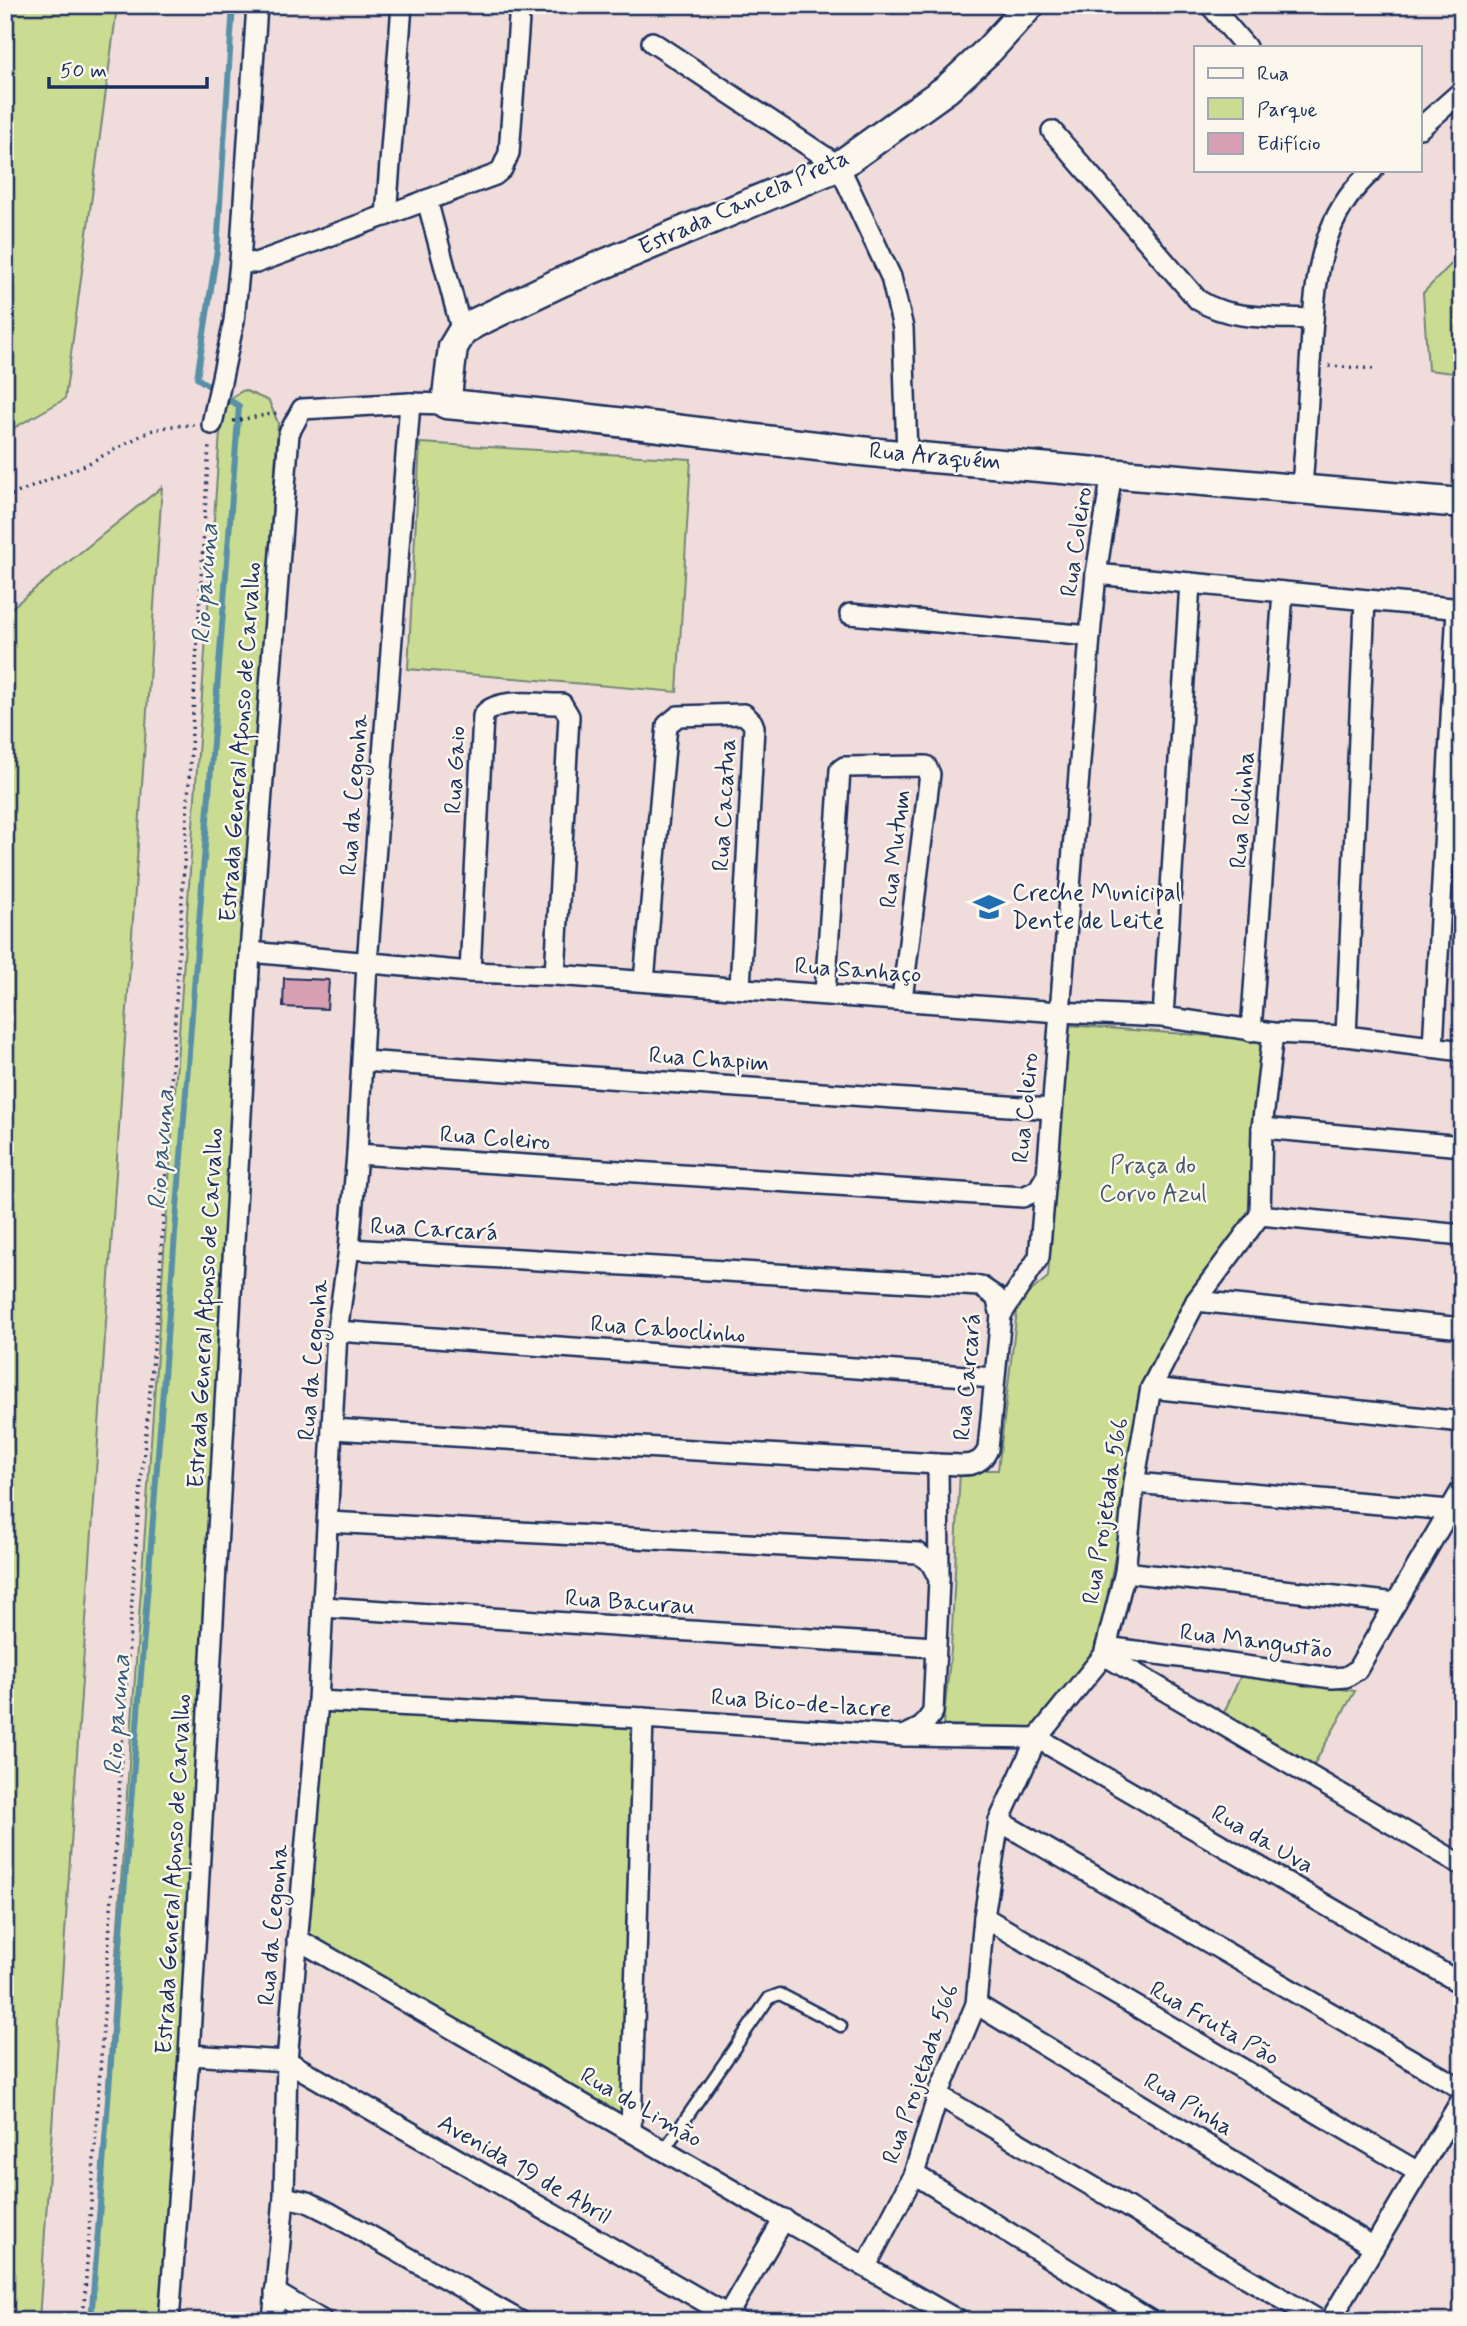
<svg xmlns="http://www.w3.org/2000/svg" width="1467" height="2326" viewBox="0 0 1467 2326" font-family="Mynerve,sans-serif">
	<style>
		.green { fill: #cadc91; stroke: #728678; stroke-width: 2 }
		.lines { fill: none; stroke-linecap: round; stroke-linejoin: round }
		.stream { stroke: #5890a7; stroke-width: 6 }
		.building { fill: #d8a0b2; stroke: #1b2f5e; stroke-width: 2 }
		.lane-casing { stroke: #1b2f5e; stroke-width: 15 }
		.street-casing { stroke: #1b2f5e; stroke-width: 24 }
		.secondary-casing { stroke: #1b2f5e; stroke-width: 33 }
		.path { stroke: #1b2f5e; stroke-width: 3.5; stroke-dasharray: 2 5; stroke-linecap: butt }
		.lane { stroke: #fbf7ec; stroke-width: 10 }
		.street { stroke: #fbf7ec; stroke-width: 19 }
		.secondary { stroke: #fbf7ec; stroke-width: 28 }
		.labels { text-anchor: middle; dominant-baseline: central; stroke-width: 5; stroke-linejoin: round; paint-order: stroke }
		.street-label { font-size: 24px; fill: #1b2f5e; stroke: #fbf7ec }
		.poi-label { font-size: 24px; fill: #1b2f5e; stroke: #fbf7ec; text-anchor: start }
		.park-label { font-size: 24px; fill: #475a6b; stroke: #fbf7ec }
		.water-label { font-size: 26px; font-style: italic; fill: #34587c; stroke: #fbf7ec }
	</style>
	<rect width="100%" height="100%" fill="#f0dddb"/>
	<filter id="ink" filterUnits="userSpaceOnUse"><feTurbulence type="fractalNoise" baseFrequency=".0143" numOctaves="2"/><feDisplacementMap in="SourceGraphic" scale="14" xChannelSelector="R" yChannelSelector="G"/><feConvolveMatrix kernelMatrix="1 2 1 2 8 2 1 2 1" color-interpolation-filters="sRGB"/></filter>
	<g filter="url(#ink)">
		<g class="green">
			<path d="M5,5H104L116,15L65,399L5,433Z"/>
			<path d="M1462,253V374L1428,370L1423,293Z"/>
			<path d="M244,390L269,401L278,423L244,951L181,2050L159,2321H91L221,417L233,396Z"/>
			<path d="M420,443L691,459L677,692L408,669Z"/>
			<path d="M162,487L39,2321H5V613Z"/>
			<path d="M1067,1025L1262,1040L1249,1209L1231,1241L1178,1313L1140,1387L1126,1467L1118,1541L1099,1640L1092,1655L1035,1727L943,1725L951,1650L960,1470H998L1018,1302L1048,1277Z"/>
			<path d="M1241,1675L1355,1691L1309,1773L1220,1721Z"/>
			<path d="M324,1704L639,1722L624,2121L303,1937Z"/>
		</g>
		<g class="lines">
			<path class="stream" d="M91,2321L239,406L197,378L217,250L233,5"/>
		</g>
		<path class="building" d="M284,978L329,980L327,1009L283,1007Z"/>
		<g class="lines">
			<g class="lane-casing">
				<path id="lane" d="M664,2150L769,1998L780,1994L841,2026"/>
			</g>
			<g class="street-casing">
				<g id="street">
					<path d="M1210,5L1246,47"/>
					<path d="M652,42L839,166L891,277L903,328L907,456"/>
					<path d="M1420,128L1462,91"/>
					<path d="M1052,131L1198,300C1231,321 1275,317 1313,319"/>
					<path d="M427,200L462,332"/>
					<path d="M386,216L402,5"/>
					<path d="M240,262L256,263L495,175L502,169L509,153L520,5"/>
					<path d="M212,424L234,321L240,262L257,5"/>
					<path d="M1302,488C1305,447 1308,405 1310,364C1313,322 1314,270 1330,231C1339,208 1355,186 1373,170"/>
					<path d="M1096,574L1462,609"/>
					<path d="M850,614L1090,636"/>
					<path d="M250,952L470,972L555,975L1059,1012L1163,1017L1273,1033L1346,1036L1462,1051"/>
					<path d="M470,972L483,716C495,697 538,704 558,704H562L569,716L555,975"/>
					<path d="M644,981L667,725L678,716L744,714L752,722L754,727L740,987"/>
					<path d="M825,993L840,770L844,767L926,766L930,774L902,999"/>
					<path d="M1163,1017L1190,583"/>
					<path d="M1251,1031L1283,592"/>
					<path d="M1346,1036L1365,600"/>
					<path d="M1433,1047L1457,609"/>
					<path d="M363,1061L1051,1109"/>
					<path d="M1262,1128L1462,1146"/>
					<path d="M357,1154L1023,1197L1038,1190L1047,1175L1090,636L1096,574L1112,473"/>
					<path d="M1260,1215L1462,1235"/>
					<path d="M1196,1301L1462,1328"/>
					<path d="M1001,1315L1039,1257L1046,1178"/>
					<path d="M337,1331L994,1378"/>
					<path d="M1151,1388L1462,1422"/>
					<path d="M332,1429L938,1464C958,1464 979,1471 988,1449L1001,1315L996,1297L980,1286L349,1249"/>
					<path d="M938,1464L939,1578"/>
					<path d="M1134,1483L1450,1510"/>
					<path d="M1125,1572L1396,1603"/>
					<path d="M323,1607L934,1647"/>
					<path d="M1106,1647L1332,1678L1346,1677L1357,1670L1462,1489"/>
					<path d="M1104,1655L1462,1865"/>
					<path d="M318,1701L643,1718L904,1736L922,1727L933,1712L939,1579L931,1563L918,1553L328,1522"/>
					<path d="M906,1736L1037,1738L1462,1984"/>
					<path d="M999,1821L1462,2089"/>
					<path d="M984,1917L1418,2172"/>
					<path d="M297,1939L959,2321"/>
					<path d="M976,2004L1374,2247"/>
					<path d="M189,2055L287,2061L738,2321"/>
					<path d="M938,2095L1320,2321"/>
					<path d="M631,2131L643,1718"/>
					<path d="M914,2174L1151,2321"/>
					<path d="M284,2197L308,2202L328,2212L520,2321"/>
					<path d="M866,2266L914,2174L938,2095L976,2004L984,1917L999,1821L1037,1738L1104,1655L1125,1572L1134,1483L1151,1388L1196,1301L1260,1215L1262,1128L1273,1033"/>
					<path d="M275,2292L323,2321"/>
					<path d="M169,2321L189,2055L250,952L289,433L302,409L410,403L446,404"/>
					<path d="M273,2321L284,2197L287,2061L318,1701L337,1331L349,1249L357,1154L367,964L410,403"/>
					<path d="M724,2321L784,2219"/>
					<path d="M1330,2321L1462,2099"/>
				</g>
			</g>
			<g class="secondary-casing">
				<path id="secondary" d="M1030,5L989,50L948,88L839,166L561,282L475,323L462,332L453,347L446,404C601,417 754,441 909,456C1093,473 1278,486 1462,503"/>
			</g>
			<g class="path">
				<path d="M1329,366L1376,369"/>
				<path d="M233,421L277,413"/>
				<path d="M5,498L87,464L150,431L171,426L194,425"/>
				<path d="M83,2321L137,1527L158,1305L209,444"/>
			</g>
			<use href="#lane" class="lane"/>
			<use href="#street" class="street"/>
			<use href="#secondary" class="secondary"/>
		</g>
	</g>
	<defs>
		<g id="school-bare" transform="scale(2.415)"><path d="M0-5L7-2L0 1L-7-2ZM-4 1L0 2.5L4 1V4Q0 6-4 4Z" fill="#1f6fb2" stroke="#fbf7ec" stroke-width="2.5" paint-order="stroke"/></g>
	</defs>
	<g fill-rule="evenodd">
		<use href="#school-bare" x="989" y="907"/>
	</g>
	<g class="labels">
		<g class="street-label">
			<text transform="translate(744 203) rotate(-24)">Estrada Cancela Preta</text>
			<text transform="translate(935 457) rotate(5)">Rua Araquém</text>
			<text transform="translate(1077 542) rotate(-82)">Rua Coleiro</text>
			<text transform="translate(241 742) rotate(-86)">Estrada General Afonso de Carvalho</text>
			<text transform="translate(456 770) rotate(-87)">Rua Gaio</text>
			<text transform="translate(355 795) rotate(-86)">Rua da Cegonha</text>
			<text transform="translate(725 805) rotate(-87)">Rua Cacatua</text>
			<text transform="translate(1243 810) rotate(-86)">Rua Rolinha</text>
			<text transform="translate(896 849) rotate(-83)">Rua Mutum</text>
			<text transform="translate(858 971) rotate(4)">Rua Sanhaço</text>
			<text transform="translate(709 1060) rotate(4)">Rua Chapim</text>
			<text transform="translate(1026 1108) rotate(-85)">Rua Coleiro</text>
			<text transform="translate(495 1139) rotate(4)">Rua Coleiro</text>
			<text transform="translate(434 1230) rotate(3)">Rua Carcará</text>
			<text transform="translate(206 1308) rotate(-87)">Estrada General Afonso de Carvalho</text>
			<text transform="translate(668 1330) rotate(4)">Rua Caboclinho</text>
			<text transform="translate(314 1360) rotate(-85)">Rua da Cegonha</text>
			<text transform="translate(968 1377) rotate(-85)">Rua Carcará</text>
			<text transform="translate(1106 1511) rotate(-81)">Rua Projetada 566</text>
			<text transform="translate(630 1603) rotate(4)">Rua Bacurau</text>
			<text transform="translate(1256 1642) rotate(7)">Rua Mangustão</text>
			<text transform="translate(801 1704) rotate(4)">Rua Bico-de-lacre</text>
			<text transform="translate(1262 1840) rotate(30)">Rua da Uva</text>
			<text transform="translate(174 1874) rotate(-87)">Estrada General Afonso de Carvalho</text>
			<text transform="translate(274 1925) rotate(-85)">Rua da Cegonha</text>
			<text transform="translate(1214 2024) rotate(30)">Rua Fruta Pão</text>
			<text transform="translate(921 2074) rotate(-71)">Rua Projetada 566</text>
			<text transform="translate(1188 2105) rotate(31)">Rua Pinha</text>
			<text transform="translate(641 2108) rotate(30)">Rua do Limão</text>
			<text transform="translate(524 2170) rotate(30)">Avenida 19 de Abril</text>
		</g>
		<g class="poi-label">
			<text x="1012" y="893">Creche Municipal<tspan x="1012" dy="28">Dente de Leite</tspan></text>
		</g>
		<g class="park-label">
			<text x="1153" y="1166">Praça do<tspan x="1153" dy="28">Corvo Azul</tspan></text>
		</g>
		<g class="water-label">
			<text transform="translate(206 584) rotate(-86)">Rio pavuna</text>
			<text transform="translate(162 1150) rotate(-86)">Rio pavuna</text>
			<text transform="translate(118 1715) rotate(-86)">Rio pavuna</text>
		</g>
	</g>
	<rect width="1467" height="2326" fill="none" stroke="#fbf7ec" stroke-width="28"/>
	<rect x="14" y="14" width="1439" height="2298" fill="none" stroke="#1b2f5e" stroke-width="2.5" filter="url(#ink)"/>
	<rect x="1194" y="46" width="228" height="126" fill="#fbf7ec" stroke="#a1a7b3" stroke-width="2"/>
	<rect x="1208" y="68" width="35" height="10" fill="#fbf7ec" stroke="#a1a7b3" stroke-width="2"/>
	<text x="1257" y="80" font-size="21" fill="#1b2f5e">Rua</text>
	<rect x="1208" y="98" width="35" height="21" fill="#cadc91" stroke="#a1a7b3" stroke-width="2"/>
	<text x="1257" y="116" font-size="21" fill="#1b2f5e">Parque</text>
	<rect x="1208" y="133" width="35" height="21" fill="#d8a0b2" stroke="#a1a7b3" stroke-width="2"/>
	<text x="1257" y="150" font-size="21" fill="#1b2f5e">Edifício</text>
	<path d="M49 77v10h158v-10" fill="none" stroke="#1b2f5e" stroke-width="3.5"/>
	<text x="60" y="77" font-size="21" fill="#1b2f5e" stroke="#fbf7ec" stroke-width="5" paint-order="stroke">50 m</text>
</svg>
